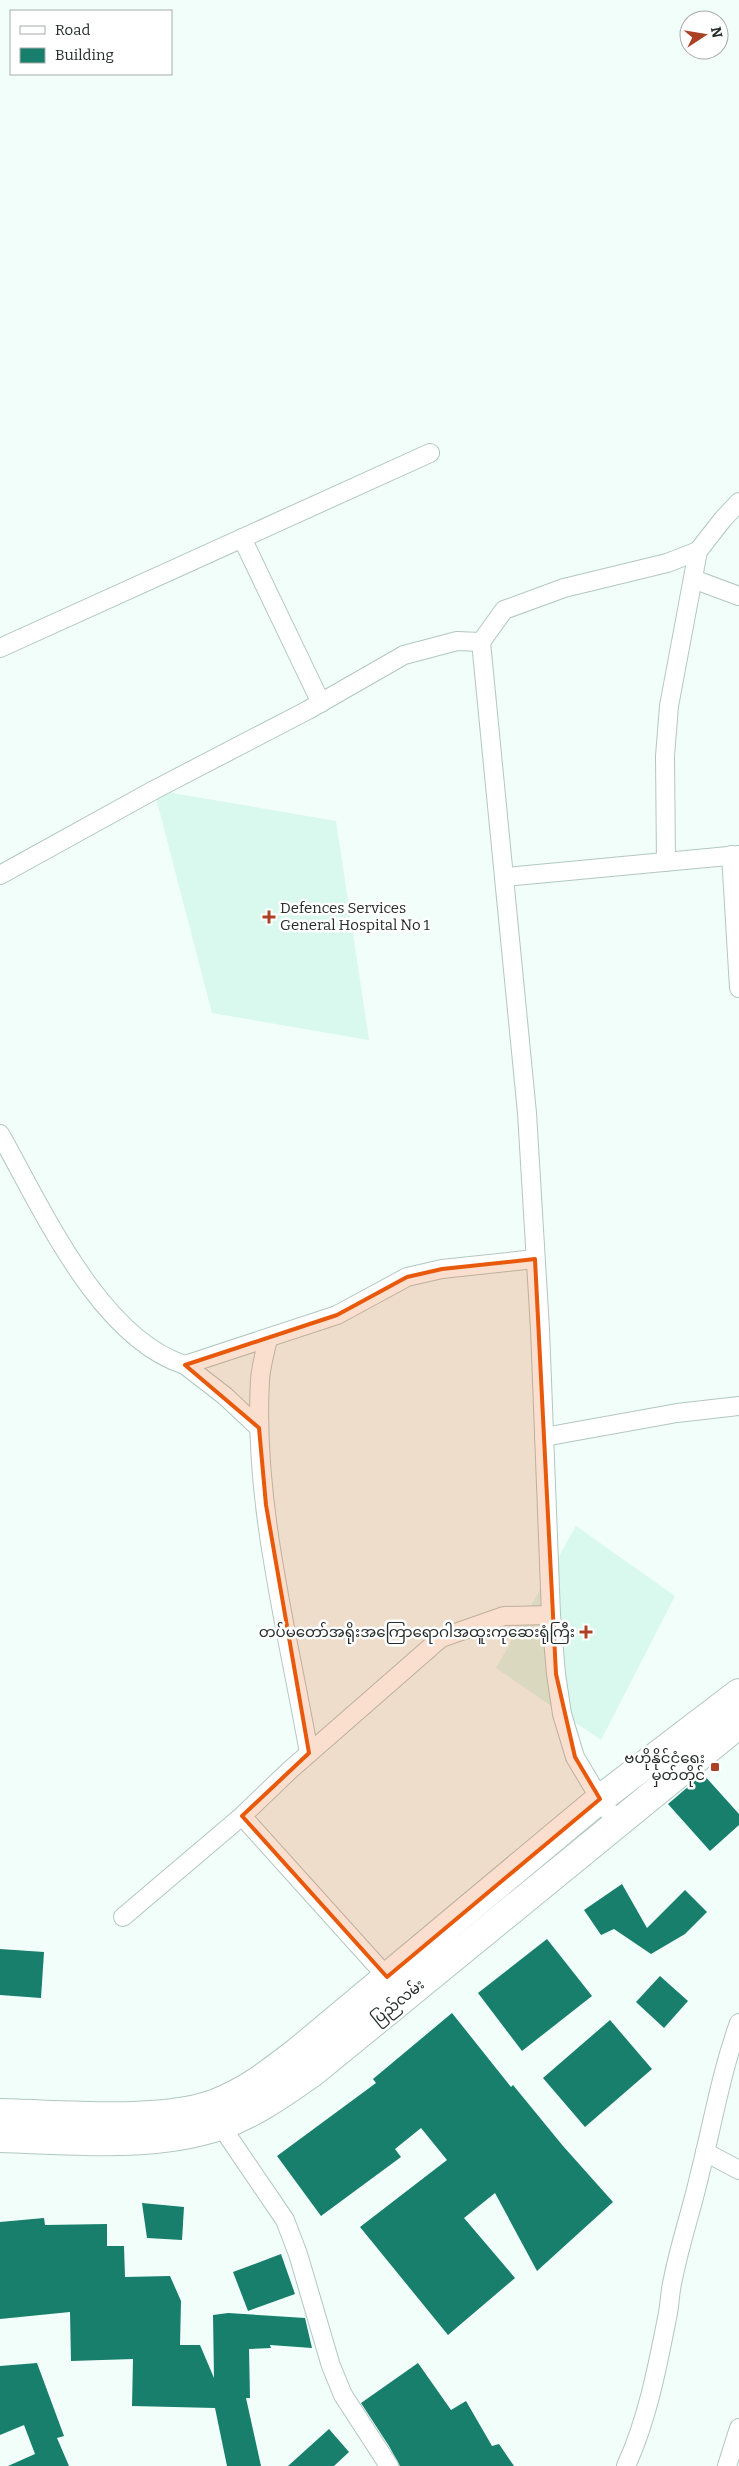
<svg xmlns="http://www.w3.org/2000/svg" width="739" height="2466" viewBox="0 0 739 2466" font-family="Bitter,'Noto Sans Myanmar',serif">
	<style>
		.built { fill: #d9f8ee }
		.building { fill: #177f6b }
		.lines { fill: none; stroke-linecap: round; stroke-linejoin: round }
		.minor-casing { stroke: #b2c7c0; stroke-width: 20 }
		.trunk-casing { stroke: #b2c7c0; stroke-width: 30 }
		.minor { stroke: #fff; stroke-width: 18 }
		.trunk { stroke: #fff; stroke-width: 28 }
		.marked { fill: #e8590c; fill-opacity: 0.2; stroke: #e8590c; stroke-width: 4; stroke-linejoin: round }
		.poi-dot { fill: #ab4226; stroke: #fff; stroke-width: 2 }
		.labels { text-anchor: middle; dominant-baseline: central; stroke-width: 5; stroke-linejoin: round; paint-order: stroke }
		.poi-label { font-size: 15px; fill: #262e2b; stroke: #fff; text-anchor: end }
		.street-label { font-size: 15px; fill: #262e2b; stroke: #fff }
	</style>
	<rect width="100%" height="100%" fill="#f1fefa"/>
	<g class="built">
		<path d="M154,790L336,821L369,1040L212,1013Z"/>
		<path d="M576,1526L675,1596L601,1740L496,1668Z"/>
	</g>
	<g class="building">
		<path d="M703,1774L739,1814V1825L710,1851L668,1804Z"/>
		<path d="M622,1884L647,1928L685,1890L707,1912L685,1934L651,1954L614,1929L601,1935L584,1910Z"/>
		<path d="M547,1939L592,1996L522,2051L478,1993Z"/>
		<path d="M0,1949L44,1952L41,1998L0,1995Z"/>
		<path d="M660,1976L688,2001L664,2028L636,2002Z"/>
		<path d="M452,2013L511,2087L513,2085L563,2146L613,2202L537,2271L495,2193L464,2218L515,2278L448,2335L360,2227L447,2160L421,2128L395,2149L401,2157L321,2216L277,2156L376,2083L373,2079Z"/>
		<path d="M610,2020L652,2069L585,2127L543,2078Z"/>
		<path d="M142,2203L184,2207L182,2240L147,2238Z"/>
		<path d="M44,2218L45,2225L107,2224V2246H124L125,2277L170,2276L181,2301L180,2345H200L214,2378L213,2315L228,2313L305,2318L312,2348L270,2345L271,2348L249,2349L250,2398H246L261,2466H227L215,2408L132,2406L133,2359L71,2361L70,2312L0,2319V2222Z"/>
		<path d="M281,2254L295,2294L248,2311L233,2272Z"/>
		<path d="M37,2363L64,2436L57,2438L69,2466H8L35,2454L24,2425L0,2435V2366Z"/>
		<path d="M418,2363L451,2410L466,2401L492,2446L499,2444L514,2466H400L389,2446L361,2403Z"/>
		<path d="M329,2429L349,2452L334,2466H288Z"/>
	</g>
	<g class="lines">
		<g class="minor-casing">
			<g id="minor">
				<path d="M242,538L321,703"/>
				<path d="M693,579L739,596"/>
				<path d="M0,648L430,453"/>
				<path d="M731,855L739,988"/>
				<path d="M666,862L665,756L669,706L698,551L723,519L739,502"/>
				<path d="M0,875L154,790L308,710L404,655L457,641L481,642"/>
				<path d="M505,877L739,855"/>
				<path d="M0,1134C42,1208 99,1338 185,1365L337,1315L407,1277L442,1269L535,1259"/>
				<path d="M268,1339C265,1352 261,1366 260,1380C253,1503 288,1633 309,1753"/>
				<path d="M185,1365L225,1396L259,1428"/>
				<path d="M544,1437L677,1413L739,1406"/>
				<path d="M242,1816L387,1977"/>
				<path d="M617,1823L600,1799L575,1757L562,1714L556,1674L551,1615L540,1329L527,1113L481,642L504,610L564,588L667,563L698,551"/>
				<path d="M123,1917L242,1816L290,1770L441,1638L504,1616L551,1615"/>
				<path d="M221,2126L285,2220L298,2254L331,2366L343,2395L389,2466"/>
				<path d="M705,2152L739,2170"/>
				<path d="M626,2466C648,2418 658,2364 668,2313C670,2302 670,2290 673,2279C680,2243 692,2209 700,2173C713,2122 721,2073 739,2023"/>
				<path d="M727,2466L739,2428"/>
			</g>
		</g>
		<g class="trunk-casing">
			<g id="trunk">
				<path d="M0,2113C60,2114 162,2124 216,2103C247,2091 271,2072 297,2052L600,1799L739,1693"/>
				<path d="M0,2138C72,2140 150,2149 220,2126C254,2114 283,2093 312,2073L739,1724"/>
			</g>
		</g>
		<use href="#minor" class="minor"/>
		<use href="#trunk" class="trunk"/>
	</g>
	<path class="marked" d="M535,1259L556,1674L575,1757L600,1799L387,1977L242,1816L309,1753L266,1505L259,1428L185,1365L337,1315L407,1277L442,1269Z"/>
	<g class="poi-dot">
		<path d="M266.5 909.5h5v5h5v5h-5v5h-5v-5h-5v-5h5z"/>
		<path d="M583.5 1624.5h5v5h5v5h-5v5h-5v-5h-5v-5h5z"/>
		<rect x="710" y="1762" width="10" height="10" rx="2.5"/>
	</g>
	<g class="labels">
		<g class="poi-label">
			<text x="280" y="908" text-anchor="start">Defences Services<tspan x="280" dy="17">General Hospital No 1</tspan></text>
			<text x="575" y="1632">တပ်မတော်အရိုးအကြောရောဂါအထူးကုဆေးရုံကြီး</text>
			<text x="705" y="1758">ဗဟိုနိုင်ငံရေး<tspan x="705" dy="17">မှတ်တိုင်</tspan></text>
		</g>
		<g class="street-label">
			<text transform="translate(398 2002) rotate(-39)">ပြည်လမ်း</text>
		</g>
	</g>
	<rect x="10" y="10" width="162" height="65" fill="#ffffff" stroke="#a8abaa"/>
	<rect x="20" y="26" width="25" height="8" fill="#ffffff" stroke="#a8abaa"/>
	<text x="55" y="35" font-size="15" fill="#262e2b">Road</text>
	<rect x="20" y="48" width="25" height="15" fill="#177f6b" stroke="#a8abaa"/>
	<text x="55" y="60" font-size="15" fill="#262e2b">Building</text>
	<g transform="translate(704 35) rotate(78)"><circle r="24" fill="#ffffff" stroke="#a8abaa"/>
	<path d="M0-4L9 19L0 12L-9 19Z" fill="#ab4226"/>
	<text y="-8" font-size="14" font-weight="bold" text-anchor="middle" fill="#262e2b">N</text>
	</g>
</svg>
